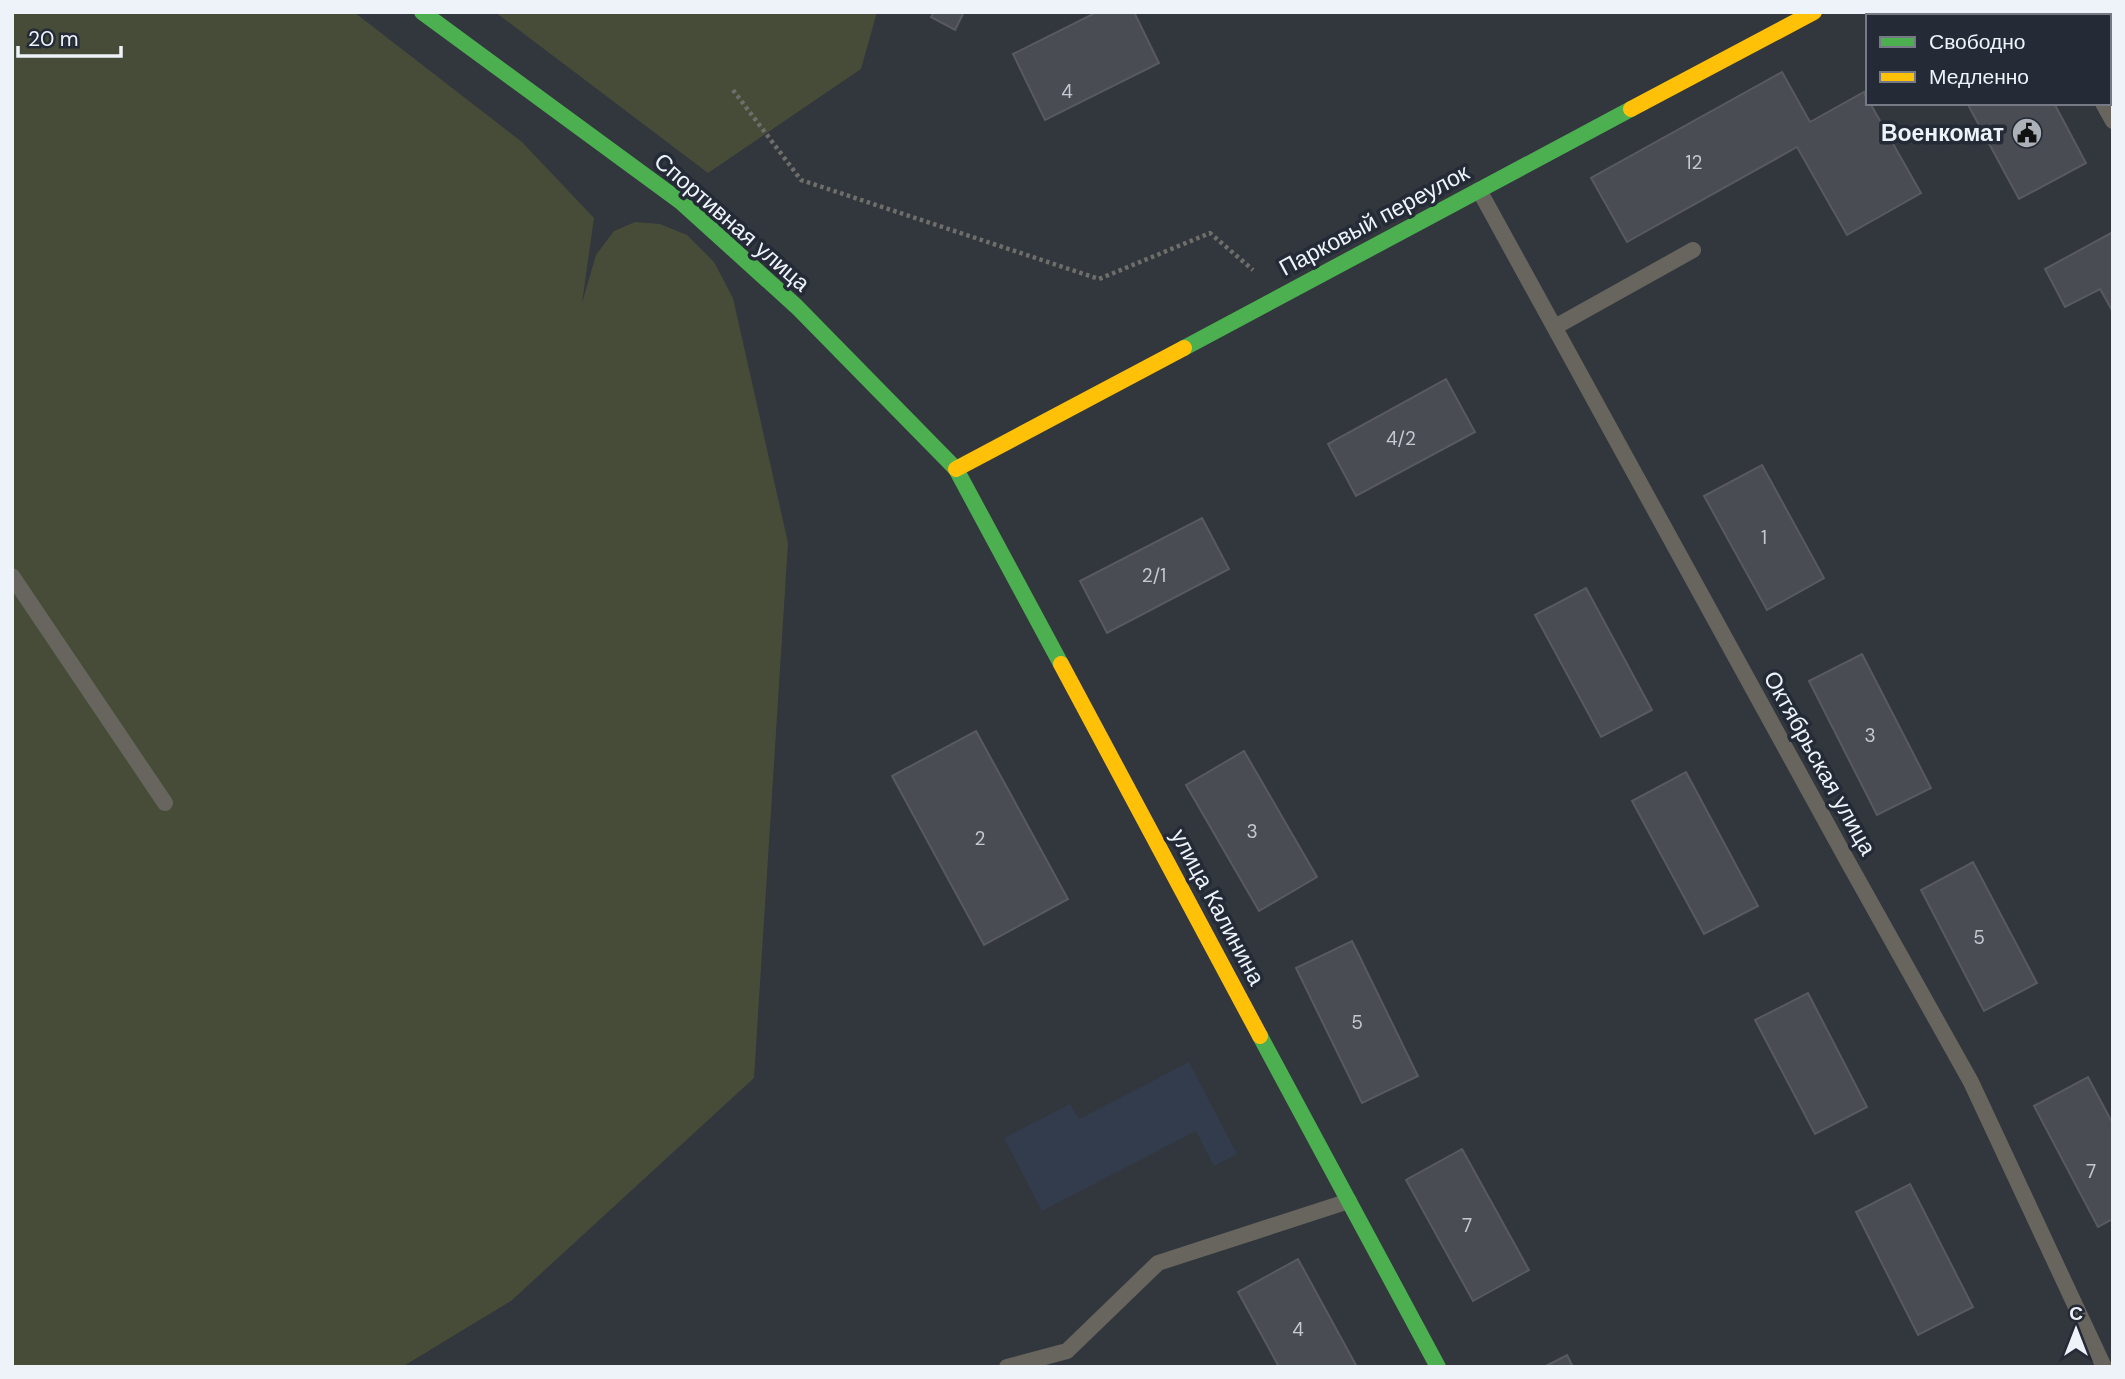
<svg xmlns="http://www.w3.org/2000/svg" width="2125" height="1379" viewBox="0 0 2125 1379" font-family="'DM Sans',sans-serif">
	<style>
		.built { fill: #333c4c }
		.green { fill: #474c39 }
		.building { fill: #4a4c54; stroke: #585a60; stroke-width: 2 }
		.lines { fill: none; stroke-linecap: round; stroke-linejoin: round }
		.path { stroke: #6e6e6a; stroke-width: 4.5; stroke-dasharray: 3.5 3.5; stroke-linecap: butt }
		.lane { stroke: #67655e; stroke-width: 16 }
		.fast { stroke: #4caf50; stroke-width: 16 }
		.slow { stroke: #ffc107; stroke-width: 16 }
		.labels { text-anchor: middle; dominant-baseline: central; stroke-width: 7; stroke-linejoin: round; paint-order: stroke }
		.number-label { font-size: 19px; fill: #c5c9d0 }
		.poi-label { font-size: 23px; font-weight: bold; fill: #eef3fa; stroke: #242a36; text-anchor: end }
		.street-label { font-size: 23px; fill: #eef3fa; stroke: #242a36 }
	</style>
	<rect width="100%" height="100%" fill="#32363d"/>
	<path class="built" d="M1189,1062L1237,1154L1214,1166L1196,1131L1042,1211L1004,1138L1070,1104L1079,1119Z"/>
	<g class="green">
		<path d="M12,12H354L522,142L594,218L582,303L596,255L614,231L635,222L660,224L687,235L714,262L733,298L788,543L754,1078L511,1301L402,1367H12Z"/>
		<path d="M495,12H877L861,69L708,173Z"/>
	</g>
	<g class="building">
		<path d="M934,12H964L955,30L931,17Z"/>
		<path d="M1097,12H1134L1159,63L1045,120L1013,54Z"/>
		<path d="M1921,12H2004L2006,16H1919L1918,14Z"/>
		<path d="M1782,72L1810,122L1864,92L1868,103H1870L1921,193L1847,235L1797,147L1627,242L1591,178Z"/>
		<path d="M1967,103H2054L2086,163L2019,199Z"/>
		<path d="M2113,232V312L2100,289L2065,307L2045,269Z"/>
		<path d="M1446,379L1475,432L1356,496L1328,444Z"/>
		<path d="M1762,465L1824,578L1767,610L1704,496Z"/>
		<path d="M1202,518L1229,569L1107,633L1080,581Z"/>
		<path d="M1586,588L1652,710L1601,737L1535,615Z"/>
		<path d="M1862,654L1931,788L1877,815L1809,681Z"/>
		<path d="M976,731L1068,899L984,945L892,776Z"/>
		<path d="M1244,751L1317,877L1259,911L1186,785Z"/>
		<path d="M1686,772L1758,906L1704,934L1632,801Z"/>
		<path d="M1973,862L2037,983L1984,1011L1921,890Z"/>
		<path d="M1352,941L1418,1076L1362,1103L1296,968Z"/>
		<path d="M1808,993L1867,1107L1815,1134L1755,1020Z"/>
		<path d="M2088,1077L2113,1124V1219L2098,1227L2034,1106Z"/>
		<path d="M1462,1149L1529,1270L1473,1301L1406,1180Z"/>
		<path d="M1910,1184L1973,1307L1918,1335L1856,1212Z"/>
		<path d="M1298,1259L1357,1367H1279L1238,1292Z"/>
		<path d="M1567,1355L1573,1367H1544Z"/>
	</g>
	<g class="lines">
		<path class="path" d="M733,90L801,180L1099,279L1210,233L1253,270"/>
		<g class="lane">
			<path d="M2052,12L2054,16"/>
			<path d="M2103,103L2113,121"/>
			<path d="M1479,190L1848,862L1971,1082L2104,1367"/>
			<path d="M1555,327L1693,250"/>
			<path d="M12,576L165,803"/>
			<path d="M1007,1367L1067,1351L1158,1263L1349,1201"/>
		</g>
		<g class="fast">
			<path d="M422,12L681,202L797,307L956,469L1061,664"/>
			<path d="M1184,348L1631,109"/>
			<path d="M1260,1036L1438,1367"/>
		</g>
		<g class="slow">
			<path d="M1631,109L1814,12"/>
			<path d="M956,469L1184,348"/>
			<path d="M1061,664L1260,1036"/>
		</g>
	</g>
	<defs>
		<g id="civic-disc" transform="scale(1.575)"><circle r="9.5" fill="#acb1b8" stroke="#242a36"/><path d="M-.6-6.5H3V-4.5H.6V-3L4-1V1h2V6H-6V1h2V-1L-.6-3ZM-1.2 2.5V6h2.4V2.5Z" fill="#111"/></g>
	</defs>
	<g fill-rule="evenodd">
		<use href="#civic-disc" x="2027" y="133"/>
	</g>
	<g class="labels">
		<g class="number-label">
			<text x="1067" y="91">4</text>
			<text x="1694" y="162">12</text>
			<text x="1401" y="438">4/2</text>
			<text x="1764" y="537">1</text>
			<text x="1154" y="575">2/1</text>
			<text x="1870" y="735">3</text>
			<text x="1252" y="831">3</text>
			<text x="980" y="838">2</text>
			<text x="1979" y="937">5</text>
			<text x="1357" y="1022">5</text>
			<text x="2091" y="1171">7</text>
			<text x="1467" y="1225">7</text>
			<text x="1298" y="1329">4</text>
		</g>
		<g class="poi-label">
			<text x="2004" y="133">Военкомат</text>
		</g>
		<g class="street-label">
			<text transform="translate(1374 220) rotate(-28)">Парковый переулок</text>
			<text transform="translate(732 222) rotate(41)">Спортивная улица</text>
			<text transform="translate(1820 763) rotate(61)">Октябрьская улица</text>
			<text transform="translate(1218 907) rotate(62)">улица Калинина</text>
		</g>
	</g>
	<rect width="2125" height="1379" fill="none" stroke="#eef3fa" stroke-width="28"/>
	<rect x="1866" y="14" width="245" height="91" fill="#242a36" stroke="#757a84" stroke-width="2"/>
	<rect x="1880" y="37" width="35" height="10" fill="#4caf50" stroke="#757a84" stroke-width="2"/>
	<text x="1929" y="49" font-size="21" fill="#eef3fa">Свободно</text>
	<rect x="1880" y="72" width="35" height="10" fill="#ffc107" stroke="#757a84" stroke-width="2"/>
	<text x="1929" y="84" font-size="21" fill="#eef3fa">Медленно</text>
	<g transform="translate(2076 1330)" stroke="#242a36" stroke-width="5" paint-order="stroke">
	<path d="M0-5L12 26L0 18L-12 26Z" fill="#eef3fa"/>
	<text y="-10" font-size="19" font-weight="bold" text-anchor="middle" fill="#eef3fa">С</text>
	</g>
	<path d="M18 46v10h103v-10" fill="none" stroke="#eef3fa" stroke-width="3.5"/>
	<text x="28" y="46" font-size="21" fill="#eef3fa" stroke="#242a36" stroke-width="5" paint-order="stroke">20 m</text>
</svg>
